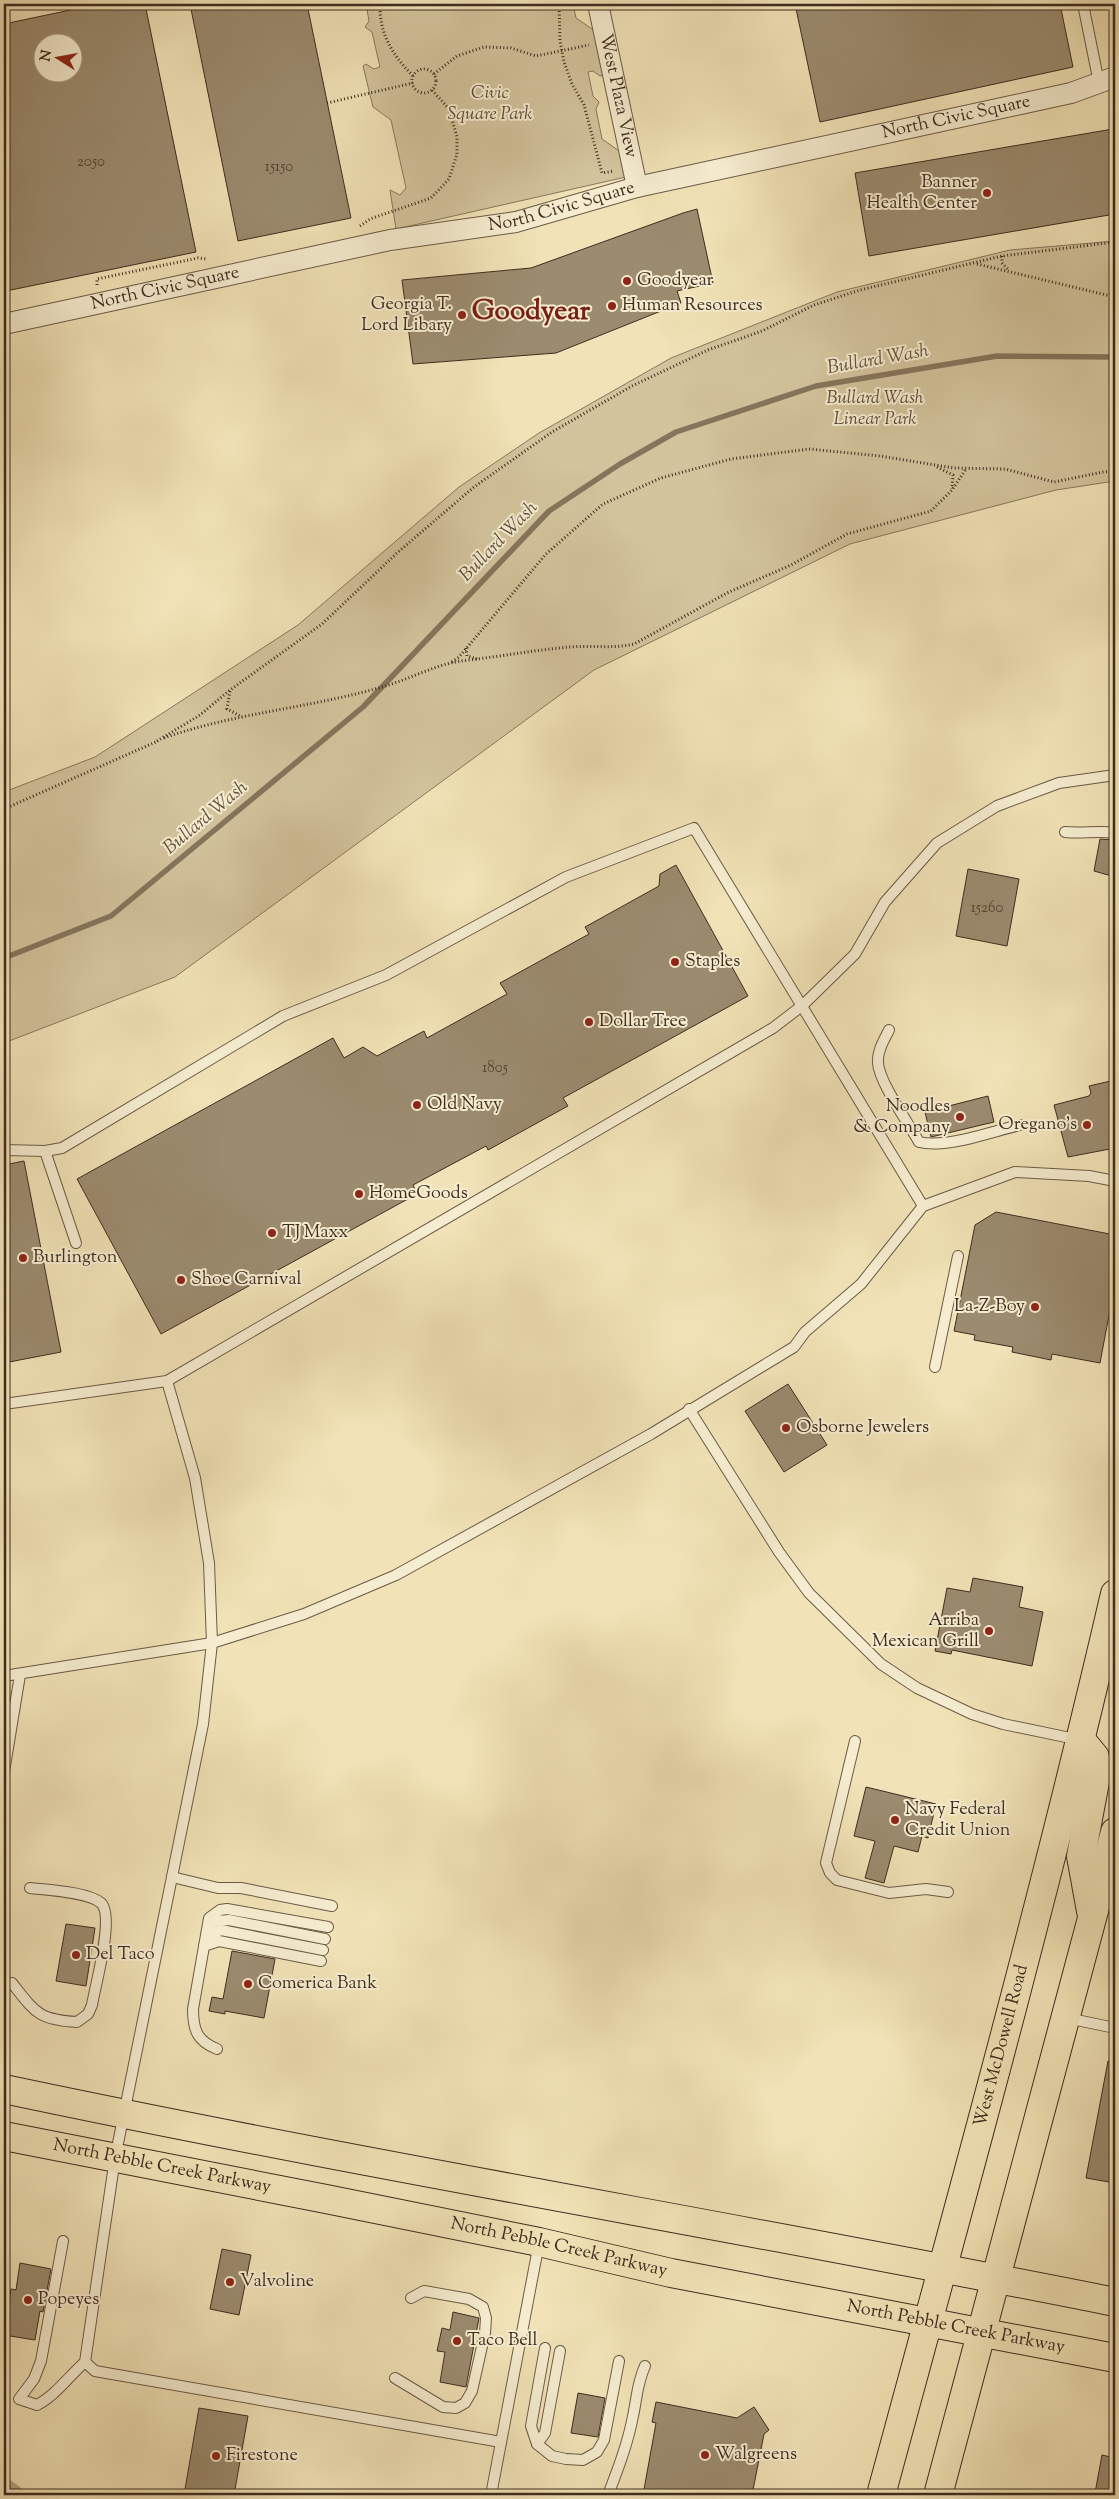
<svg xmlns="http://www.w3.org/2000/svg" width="1119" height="2499" viewBox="0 0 1119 2499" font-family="'Sorts Mill Goudy',serif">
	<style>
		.green { fill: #d3c49d; stroke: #88785e }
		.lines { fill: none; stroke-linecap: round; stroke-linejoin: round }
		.stream { stroke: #85755c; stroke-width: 5.5 }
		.canal { stroke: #b4a584; stroke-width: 20 }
		.building { fill: #9b8b6f; stroke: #3e2c20; fill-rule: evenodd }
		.service-casing { stroke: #6b5a46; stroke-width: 12 }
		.minor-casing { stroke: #6b5a46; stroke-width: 22 }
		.primary-casing { stroke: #3e2c20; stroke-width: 30 }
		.path { stroke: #3e2c20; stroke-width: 3; stroke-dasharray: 1 2.5; stroke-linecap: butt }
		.service { stroke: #f6edd0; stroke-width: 10 }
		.minor { stroke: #f6edd0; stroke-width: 20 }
		.primary { stroke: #f1e3b7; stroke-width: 28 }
		.poi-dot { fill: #8f2418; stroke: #f6edd0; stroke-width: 2 }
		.labels { text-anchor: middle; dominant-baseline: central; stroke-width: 4; stroke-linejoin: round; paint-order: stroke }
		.number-label { font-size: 15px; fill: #554434 }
		.park-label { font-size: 18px; font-style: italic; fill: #5c4a39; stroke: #f6edd0 }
		.street-label { font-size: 18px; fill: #3e2c20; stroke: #f6edd0 }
		.poi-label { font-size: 18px; fill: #3e2c20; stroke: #f6edd0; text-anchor: start }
		.water-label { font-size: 19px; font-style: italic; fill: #61503e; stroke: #f6edd0 }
		.town-label { font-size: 28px; font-weight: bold; fill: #7a1f14; stroke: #f6edd0 }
	</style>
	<rect width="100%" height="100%" fill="#f1e3b7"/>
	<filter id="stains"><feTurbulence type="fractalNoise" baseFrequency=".004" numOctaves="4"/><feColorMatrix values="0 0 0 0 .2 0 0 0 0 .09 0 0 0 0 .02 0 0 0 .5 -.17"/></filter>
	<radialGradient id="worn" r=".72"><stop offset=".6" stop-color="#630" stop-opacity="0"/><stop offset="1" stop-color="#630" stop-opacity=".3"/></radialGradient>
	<g class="green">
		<path d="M366,4H573L576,18L595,31L605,75L600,76L593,71L588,72L593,96L599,102L596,109L602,139L622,153L626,177L396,229L390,190L400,195L406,188L391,120L373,107L363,66L366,64L374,69L380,67L372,32L365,27L369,21Z"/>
		<path d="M1115,241V481L1056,490L850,544L594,670L175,977L4,1043V792L95,757L298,625L459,487L539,433L671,358L837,292L1010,250Z"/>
	</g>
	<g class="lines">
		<path class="stream" d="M4,958L111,916L363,707L549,511L620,464L676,432L816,386L997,356L1115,357"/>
		<path class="canal" d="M4,2488L14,2495"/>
	</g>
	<g class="building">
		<path d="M99,4H145L196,252L6,291L4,278V24ZM42,42H72V72H42Z"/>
		<path d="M190,4H307L351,218L238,241Z"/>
		<path d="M795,4H1060L1073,67L820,122Z"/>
		<path d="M1113,129L1115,214L869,256L855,173Z"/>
		<path d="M697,209L713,283L677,291L681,303L556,353L413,364L402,280L531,268L683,213Z"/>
		<path d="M1100,839L1115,840V877L1094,871Z"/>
		<path d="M676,865L748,996L563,1098L568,1106L488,1150L486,1146L413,1185L417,1194L161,1334L77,1179L333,1038L344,1058L363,1047L377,1056L424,1031L427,1038L507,994L500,983L589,934L585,927L659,886L660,874Z"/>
		<path d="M968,869L1019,879L1007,946L956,936Z"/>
		<path d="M1115,1080V1148L1068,1157L1054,1105L1089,1096L1091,1093L1089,1086Z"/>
		<path d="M988,1096L994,1122L931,1137L925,1112Z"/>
		<path d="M24,1161L61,1352L4,1363V1165Z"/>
		<path d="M996,1212L1115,1235V1283L1100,1363L1052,1354L1051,1360L1012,1352L1013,1347L974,1340L975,1335L954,1331L975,1225Z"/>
		<path d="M788,1384L827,1445L784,1472L745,1411Z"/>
		<path d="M973,1578L1023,1587L1019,1607L1043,1612L1032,1666L952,1650L951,1654L935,1651L947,1588L970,1592Z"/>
		<path d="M866,1787L936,1804L928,1838L922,1836L918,1852L894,1846L884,1883L865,1878L875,1841L854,1836Z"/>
		<path d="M66,1924L95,1928L86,1986L56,1981Z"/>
		<path d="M232,1951L275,1959L264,2018L225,2011V2014L209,2011L212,1997L223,1999Z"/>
		<path d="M1108,2061H1115V2183L1086,2178Z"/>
		<path d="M222,2249L251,2255L239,2315L210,2309Z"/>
		<path d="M20,2263L51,2269L43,2312L40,2311L35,2340L4,2335L11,2289L16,2290Z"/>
		<path d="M453,2312L479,2318L466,2387L440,2382L445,2352L437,2351L442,2328L450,2330Z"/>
		<path d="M578,2393L605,2398L598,2437L571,2433Z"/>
		<path d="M656,2402L737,2418L754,2407L769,2430L764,2434L752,2495H643L656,2423L652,2422Z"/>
		<path d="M199,2408L248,2416L234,2495H184Z"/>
		<path d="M1102,2455L1115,2458V2495L1095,2493Z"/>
	</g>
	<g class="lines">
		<g class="service-casing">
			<g id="service">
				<path d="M1083,4L1099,83"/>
				<path d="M1065,832C1083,834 1098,830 1115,833"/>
				<path d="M889,1030C884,1040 877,1051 878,1063C879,1082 909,1124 919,1142C946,1149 993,1131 1020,1125"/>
				<path d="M4,1150L45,1151L62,1148L283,1016L386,975L566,877L694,828L923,1206"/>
				<path d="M45,1151L76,1243"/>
				<path d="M935,1367L958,1256"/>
				<path d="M4,1404L167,1381L773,1028L803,1005L855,954L885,902L937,843L997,806L1059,783L1115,775"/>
				<path d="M689,1409L779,1552L809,1593L881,1664L917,1688L972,1714L1003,1724L1080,1740"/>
				<path d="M4,1676L212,1643L304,1614L396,1575L651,1434L794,1347L805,1332L861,1284L923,1206L1015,1172L1089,1176L1115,1181"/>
				<path d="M855,1741L826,1863L830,1873L837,1880L889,1893L926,1889L948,1892"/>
				<path d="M4,1772L20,1675"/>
				<path d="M172,1877L218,1888H241L332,1906"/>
				<path d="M208,1925L217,1921L229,1920L325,1939"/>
				<path d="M206,1936L221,1930L323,1950"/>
				<path d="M204,1946L219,1941L321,1961"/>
				<path d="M12,1983C35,2012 38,2020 77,2022L88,2014L92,2005C95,1986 115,1916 101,1903C89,1892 47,1890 30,1888"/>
				<path d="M1067,2018L1115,2028"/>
				<path d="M217,2049C197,2041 193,2030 193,2009L209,1918L220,1910L227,1909L328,1927"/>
				<path d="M63,2241L41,2361L34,2379L19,2399L37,2405C55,2396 69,2376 85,2362L115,2158L203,1724L212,1643L209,1563L195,1478L167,1381"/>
				<path d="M545,2348L531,2426L537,2444L552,2456L566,2459L583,2460L597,2452L604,2440L619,2361"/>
				<path d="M85,2362L95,2371L501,2442"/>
				<path d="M395,2378L443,2407L456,2408L465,2403L472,2391L485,2333L486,2318L483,2307L469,2299L424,2291L411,2298"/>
				<path d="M537,2444L545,2433L560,2351"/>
				<path d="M491,2495L539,2243"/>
				<path d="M608,2495C618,2469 628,2443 633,2416C637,2398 637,2383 645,2366"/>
			</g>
		</g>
		<g class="minor-casing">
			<g id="minor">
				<path id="s1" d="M598,4L637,187"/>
				<path id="s2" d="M4,324L390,240L516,222L637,187L1071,93L1115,77"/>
			</g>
		</g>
		<g class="primary-casing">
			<g id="primary">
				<path d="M1081,1740L1095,1757L1097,1771L1081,1856L1091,1911"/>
				<path d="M4,2089C373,2167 745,2228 1115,2302"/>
				<path id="s3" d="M4,2136L326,2199L539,2242L671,2273L1115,2358"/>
				<path id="s4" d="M881,2495C962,2196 1045,1896 1115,1594"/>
				<path d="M938,2495L1115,1832"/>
			</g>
		</g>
		<g class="path">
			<path d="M380,4C379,34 393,56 414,77"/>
			<path d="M559,4L560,41L564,62L572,84L584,105L602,173L614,171"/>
			<circle cx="424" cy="81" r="12"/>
			<path d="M434,74L457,56L484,47L511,48L536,56L589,45"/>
			<path d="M327,103L413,83"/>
			<path d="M360,226L370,219L431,198L449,179L457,154V137L449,109L432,90"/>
			<path d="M1002,256V263L1009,270"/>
			<path d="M977,264L1115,297"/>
			<path d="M97,285V279L198,258L207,259"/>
			<path d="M937,467L953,475L952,489"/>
			<path d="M466,648L467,656L477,659"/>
			<path d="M452,662L459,657L546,554L603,504L661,478L731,459L809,449L880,456L954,468L1005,469L1054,482L1103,472L1115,471"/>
			<path d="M230,691L227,709L242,717"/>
			<path d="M164,738C234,713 310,708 382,687C408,680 434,665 461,661C497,657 534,650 570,647C592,645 613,649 634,644L727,593L791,565L847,534L931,511L952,490L966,469"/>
			<path d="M157,741L200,715L230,690L322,624L397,553L474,487L552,432L632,386L708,350L762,331L814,305L860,290L1002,256L1115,242"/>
			<path d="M4,809L158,741"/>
		</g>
		<use href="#service" class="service"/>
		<use href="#minor" class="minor"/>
		<use href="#primary" class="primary"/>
	</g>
	<g class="poi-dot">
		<circle cx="987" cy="193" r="5"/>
		<circle cx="627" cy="281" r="5"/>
		<circle cx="612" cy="306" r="5"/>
		<circle cx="462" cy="315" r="5"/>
		<circle cx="675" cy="962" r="5"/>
		<circle cx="589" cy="1022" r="5"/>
		<circle cx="417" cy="1105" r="5"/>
		<circle cx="960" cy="1117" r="5"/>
		<circle cx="1087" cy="1125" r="5"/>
		<circle cx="359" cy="1194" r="5"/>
		<circle cx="272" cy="1233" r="5"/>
		<circle cx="23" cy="1258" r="5"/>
		<circle cx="181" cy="1280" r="5"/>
		<circle cx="1035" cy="1307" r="5"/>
		<circle cx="786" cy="1428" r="5"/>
		<circle cx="989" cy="1631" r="5"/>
		<circle cx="895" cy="1820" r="5"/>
		<circle cx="76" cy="1955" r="5"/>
		<circle cx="248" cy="1984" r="5"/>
		<circle cx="230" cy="2282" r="5"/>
		<circle cx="28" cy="2300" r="5"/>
		<circle cx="457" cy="2341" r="5"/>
		<circle cx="705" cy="2455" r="5"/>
		<circle cx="216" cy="2456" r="5"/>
	</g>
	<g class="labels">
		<g class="number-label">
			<text x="91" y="162">2050</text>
			<text x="279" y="167">15150</text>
			<text x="987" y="908">15260</text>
			<text x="495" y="1068">1805</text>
		</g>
		<g class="park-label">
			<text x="490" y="94">Civic<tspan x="490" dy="21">Square Park</tspan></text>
			<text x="875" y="399">Bullard Wash<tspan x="875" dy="21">Linear Park</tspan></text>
		</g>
		<g class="street-label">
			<text stroke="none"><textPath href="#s1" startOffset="94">West Plaza View</textPath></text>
			<text stroke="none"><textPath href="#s2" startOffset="975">North Civic Square</textPath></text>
			<text stroke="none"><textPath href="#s2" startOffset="570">North Civic Square</textPath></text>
			<text stroke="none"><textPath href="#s2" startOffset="165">North Civic Square</textPath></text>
			<text stroke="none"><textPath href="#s4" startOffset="465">West McDowell Road</textPath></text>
			<text stroke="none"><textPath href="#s3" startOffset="161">North Pebble Creek Parkway</textPath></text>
			<text stroke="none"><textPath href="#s3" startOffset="566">North Pebble Creek Parkway</textPath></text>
			<text stroke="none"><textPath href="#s3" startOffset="971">North Pebble Creek Parkway</textPath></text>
		</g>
		<g class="poi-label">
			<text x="977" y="183" text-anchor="end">Banner<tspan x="977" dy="21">Health Center</tspan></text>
			<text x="637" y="281">Goodyear</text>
			<text x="452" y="305" text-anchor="end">Georgia T.<tspan x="452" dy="21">Lord Libary</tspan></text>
			<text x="622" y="306">Human Resources</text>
			<text x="685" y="962">Staples</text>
			<text x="599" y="1022">Dollar Tree</text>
			<text x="427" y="1105">Old Navy</text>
			<text x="950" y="1107" text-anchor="end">Noodles<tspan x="950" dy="21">&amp; Company</tspan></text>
			<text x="1077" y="1125" text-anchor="end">Oregano's</text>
			<text x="369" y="1194">HomeGoods</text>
			<text x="282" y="1233">TJ Maxx</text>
			<text x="33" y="1258">Burlington</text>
			<text x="191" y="1280">Shoe Carnival</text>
			<text x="1025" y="1307" text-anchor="end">La-Z-Boy</text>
			<text x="796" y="1428">Osborne Jewelers</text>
			<text x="979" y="1621" text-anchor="end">Arriba<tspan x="979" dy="21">Mexican Grill</tspan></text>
			<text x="905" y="1810">Navy Federal<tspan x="905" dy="21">Credit Union</tspan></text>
			<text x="86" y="1955">Del Taco</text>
			<text x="258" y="1984">Comerica Bank</text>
			<text x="240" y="2282">Valvoline</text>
			<text x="38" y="2300">Popeyes</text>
			<text x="467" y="2341">Taco Bell</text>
			<text x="715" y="2455">Walgreens</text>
			<text x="226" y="2456">Firestone</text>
		</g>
		<g class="water-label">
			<text transform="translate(878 360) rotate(-10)">Bullard Wash</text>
			<text transform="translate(499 542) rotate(-46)">Bullard Wash</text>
			<text transform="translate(206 818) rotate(-40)">Bullard Wash</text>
		</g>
		<g class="town-label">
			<text x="531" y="312">Goodyear</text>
		</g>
	</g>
	<rect width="1119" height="2499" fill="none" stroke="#f1e3b7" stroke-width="20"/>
	<rect x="5" y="5" width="1109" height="2489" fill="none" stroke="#3e2c20" stroke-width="2.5"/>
	<rect x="10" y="10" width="1099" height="2479" fill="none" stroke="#3e2c20"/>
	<g transform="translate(58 58) rotate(281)"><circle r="24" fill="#f6edd0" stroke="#aca08a"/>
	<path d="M0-4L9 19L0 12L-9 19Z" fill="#8f2418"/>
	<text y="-8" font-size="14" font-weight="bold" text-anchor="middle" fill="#3e2c20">N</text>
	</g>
	<rect width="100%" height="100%" filter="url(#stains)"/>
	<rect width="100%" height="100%" fill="url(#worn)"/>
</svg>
